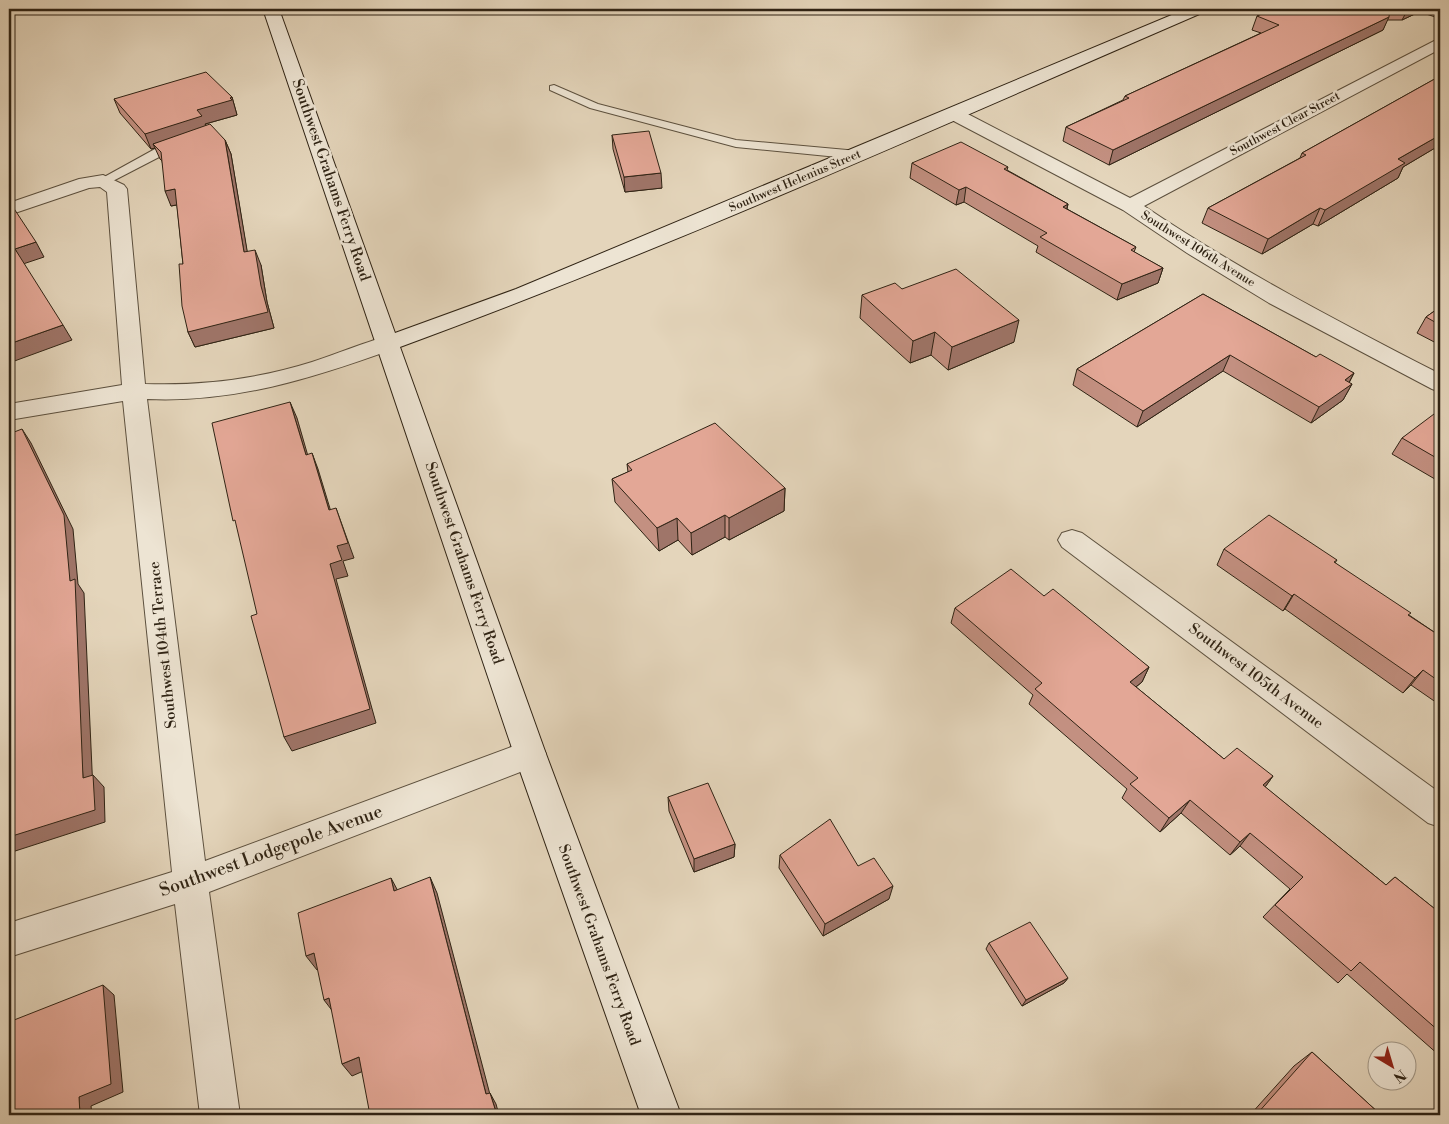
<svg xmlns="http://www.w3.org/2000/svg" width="1449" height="1124" viewBox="0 0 1449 1124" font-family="'Libre Bodoni',serif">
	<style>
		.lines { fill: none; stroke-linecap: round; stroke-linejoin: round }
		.lane-casing { stroke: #5c503e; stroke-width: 2 }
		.street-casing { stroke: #5c503e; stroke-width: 2 }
		.secondary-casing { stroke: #2f2314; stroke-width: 2 }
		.lane { fill: #ede4d3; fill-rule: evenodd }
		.street { fill: #ede4d3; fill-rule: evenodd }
		.secondary { fill: #ede4d3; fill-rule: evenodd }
		.wall { fill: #c39081; stroke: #2f2314 }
		.shaded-wall { fill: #9f7569; stroke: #2f2314 }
		.building { fill: #e3a796; stroke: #2f2314 }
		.labels { text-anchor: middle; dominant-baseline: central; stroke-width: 5; stroke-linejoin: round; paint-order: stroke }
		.far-street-label { font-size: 12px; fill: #2f2314; stroke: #ede4d3 }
		.street-label { font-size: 15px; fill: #2f2314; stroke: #ede4d3 }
		.near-street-label { font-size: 18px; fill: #2f2314; stroke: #ede4d3 }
	</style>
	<rect width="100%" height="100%" fill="#e4d5bb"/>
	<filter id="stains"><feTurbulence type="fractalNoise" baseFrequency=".004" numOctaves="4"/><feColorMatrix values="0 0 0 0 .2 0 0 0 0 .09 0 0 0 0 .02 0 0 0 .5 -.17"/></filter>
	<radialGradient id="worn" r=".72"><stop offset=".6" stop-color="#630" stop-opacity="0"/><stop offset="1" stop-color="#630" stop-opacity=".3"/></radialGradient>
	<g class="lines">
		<g class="lane-casing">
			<g id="lane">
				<path d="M554,85L598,104L736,140L858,151L864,155L858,159L736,147L590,108L550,90V86Z"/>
				<path d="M178,141L184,145L182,147L163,155L107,184H99L97,181L155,149Z"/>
			</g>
		</g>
		<g class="street-casing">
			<g id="street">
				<path d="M1440,38V49L1144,206C1239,270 1339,322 1440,374V392L1432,389L1269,303L1187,253L1123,210L948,118L945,114L948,110H960L1130,198Z"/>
				<path d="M103,175L124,185L127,189L145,384C201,386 258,379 312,362C337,354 362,343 388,336L396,338L399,343L396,348C313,378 236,403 147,399L205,861L530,740L541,744L546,754L541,764L209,892L240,1115H200L175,904L9,957V923L172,872L123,401L9,420V404L122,385L107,192L100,187L89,188L9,215V203L79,179Z"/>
				<path d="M1072,530L1082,533L1440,793V827L1428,823L1062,547L1058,540L1062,533Z"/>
			</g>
		</g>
		<g class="secondary-casing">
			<g id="secondary">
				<path d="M263,9H279L395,333L516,289L1186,9H1207L1204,12C938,127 672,247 400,347L546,754L681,1115H641L514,754Z"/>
				<path d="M1419,9H1440V18L1422,12Z"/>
			</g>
		</g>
		<use href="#lane" class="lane"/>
		<use href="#street" class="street"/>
		<use href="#secondary" class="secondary"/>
	</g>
	<g class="wall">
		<path d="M1274,9H1421L1419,12L1402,20H1387L1383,30L1109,165L1063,141L1066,127L1123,100L1125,96L1261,33L1252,30L1257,16Z"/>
		<path d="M1440,76V145L1403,167L1398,178L1318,226L1313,224L1262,254L1202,223L1208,208L1300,158L1302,153Z"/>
		<path d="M232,97L237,115L205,124L225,140L231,154L247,252L261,265L267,302L274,328L195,347L188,332L183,264L177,205L171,206L162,161L160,159L155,148L151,149L120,113L114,99Z"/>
		<path d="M612,135L662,188L625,192L613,149Z"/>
		<path d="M912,163L1008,167L1007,170L1068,204L1067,209L1136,247L1134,252L1163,268L1158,283L1117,300L1036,252L1038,246L964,202L956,205L910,178Z"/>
		<path d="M902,289L1014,342L948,370L931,355L910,363L860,318L862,295Z"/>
		<path d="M1203,294L1316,357L1354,373L1349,383L1352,384L1343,400L1311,423L1223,371L1137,427L1073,385L1077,369Z"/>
		<path d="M1440,307V345L1417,333L1426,317Z"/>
		<path d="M1440,418V482L1392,454L1402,438Z"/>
		<path d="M627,464L785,488L784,511L729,540L725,537L692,555L678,540L659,551L615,502L612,479L628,472Z"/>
		<path d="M1224,549L1337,560L1335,563L1409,615L1440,636V705L1411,685L1403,693L1285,609L1283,611L1217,565Z"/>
		<path d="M1044,596L1149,667L1142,682L1136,687L1224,759L1273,776L1265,787L1386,885L1395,877L1440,913V1056L1347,974L1338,983L1263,917L1290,889L1240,846L1230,855L1181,813L1160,832L1122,798L1127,789L1029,704L1033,695L951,623L955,608Z"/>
		<path d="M668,797L735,844L734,857L694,872L669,811Z"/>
		<path d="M780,855L889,899L823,936L779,868Z"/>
		<path d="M989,943L1068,978L1064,983L1022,1006L986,949Z"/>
		<path d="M1312,1052L1381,1115H1250L1294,1066Z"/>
	</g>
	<g class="shaded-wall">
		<path d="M1408,9H1421L1419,12L1402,20Z"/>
		<path d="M1389,17L1383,30L1109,165L1113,150Z"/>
		<path d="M232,97L237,115L205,124L208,130L153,144L155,148L151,149L145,134L197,110Z"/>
		<path d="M1440,135V145L1403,167L1398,178L1318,226L1325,210L1398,159Z"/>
		<path d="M225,140L231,154L250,268L244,252Z"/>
		<path d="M661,173L662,188L625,192L624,177Z"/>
		<path d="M966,187L964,202L956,205L959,190Z"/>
		<path d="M175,189L181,204L171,206L165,191Z"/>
		<path d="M1068,204L1064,219L1063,207Z"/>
		<path d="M1320,208L1313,224L1262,254L1268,239Z"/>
		<path d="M36,242L44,257L23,264L15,249Z"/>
		<path d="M255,250L261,265L267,302L274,328L195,347L188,332Z"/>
		<path d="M1163,268L1158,283L1117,300L1122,284Z"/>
		<path d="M1019,320L1014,342L948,370L952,347Z"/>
		<path d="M63,325L72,340L9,363V344Z"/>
		<path d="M935,332L931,355L910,363L913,341Z"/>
		<path d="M1230,355L1223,371L1137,427L1143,411Z"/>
		<path d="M1354,373L1346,388L1352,384L1343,400L1311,423L1319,407L1345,380Z"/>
		<path d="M290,402L297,418L312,470L306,455Z"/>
		<path d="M22,429L31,443L73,529L78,584L84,593L93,791L83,778L70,581Z"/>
		<path d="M312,453L318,469L335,525L329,510Z"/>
		<path d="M785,488L784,511L729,540V518Z"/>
		<path d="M336,508L354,558L343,561L348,576L336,579L376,723L292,751L284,737L330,564L337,546Z"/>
		<path d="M725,515V537L692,555L691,533Z"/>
		<path d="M677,518L678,540L659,551L657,528Z"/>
		<path d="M1294,594L1285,609L1283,611L1292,596Z"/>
		<path d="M1149,667L1142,682L1123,697L1130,682Z"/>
		<path d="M1423,670L1411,685L1403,693L1415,678Z"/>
		<path d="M93,775L104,787L105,822L9,853V837Z"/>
		<path d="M1273,776L1263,790V785Z"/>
		<path d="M1190,800L1181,813L1160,832L1169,818Z"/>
		<path d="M1250,833L1240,846L1230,855L1240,842Z"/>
		<path d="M735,844L734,857L694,872V859Z"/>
		<path d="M430,877L437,893L493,1106L486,1094Z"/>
		<path d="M391,878L399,893L394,891Z"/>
		<path d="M893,886L889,899L823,936L825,924Z"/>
		<path d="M314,953L324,967L317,970L306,956Z"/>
		<path d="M1068,978L1064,983L1022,1006L1026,1000Z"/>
		<path d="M103,985L114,995L123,1092L91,1106L92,1115H80L79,1097Z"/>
		<path d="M329,998L334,1013L324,1000Z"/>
		<path d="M359,1057L368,1069L352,1076L342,1064Z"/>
		<path d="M490,1093L496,1104L499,1115H497Z"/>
	</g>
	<g class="building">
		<path d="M1274,9H1390L1389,17L1113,150L1066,127L1129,98L1125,96L1279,25L1257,16Z"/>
		<path d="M206,72L232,97L230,98L232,100L197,110L202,116L145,134L114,99Z"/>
		<path d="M1440,76V135L1398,159L1405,163L1325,210L1320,208L1268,239L1208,208L1306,155L1302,153Z"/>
		<path d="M210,124L225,140L244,252L255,250L261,286L268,312L188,332L182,306L179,264H183L175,189L165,191L161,152L153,144Z"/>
		<path d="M649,131L661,173L624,177L612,135Z"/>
		<path d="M961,142L1008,167L1004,169L1068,204L1063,207L1136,247L1131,250L1163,268L1122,284L1040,237L1047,233L966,187L959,190L912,163Z"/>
		<path d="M9,201L36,242L15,249L63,325L9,344Z"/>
		<path d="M956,269L1019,320L952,347L935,332L913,341L862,295L895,283L902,289Z"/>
		<path d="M1203,294L1316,357L1320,354L1354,373L1345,380L1352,384L1319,407L1230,355L1143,411L1077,369Z"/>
		<path d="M1440,307V325L1426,317Z"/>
		<path d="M290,402L306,455L312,453L329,510L336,508L348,543L337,546L342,560L330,564L370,709L284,737L251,616L257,614L235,520L233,521L212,423Z"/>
		<path d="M1434,414L1440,418V460L1402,438Z"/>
		<path d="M715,423L785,488L729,518L725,515L691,533L677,518L657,528L612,479L632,470L627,464Z"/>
		<path d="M22,429L64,515L70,581L75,579L83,778L93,775L95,810L9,837V434Z"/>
		<path d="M1269,515L1337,560L1334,562L1411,613L1408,615L1440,636V682L1423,670L1415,678L1294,594L1292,596L1224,549Z"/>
		<path d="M1011,569L1044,596L1053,589L1149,667L1130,682L1224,759L1237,748L1273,776L1263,785L1386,885L1395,877L1440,913V1032L1360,962L1351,971L1275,905L1303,877L1250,833L1240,842L1190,800L1169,818L1130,784L1138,778L1035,689L1042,683L955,608Z"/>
		<path d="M708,783L735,844L694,859L668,797Z"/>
		<path d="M830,819L858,866L874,858L893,886L825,924L780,855Z"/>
		<path d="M430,877L486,1094L490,1093L497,1115H370L359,1057L342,1064L329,998L324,1000L314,953L306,956L298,913L391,878L394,891Z"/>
		<path d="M1030,922L1068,978L1026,1000L989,943Z"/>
		<path d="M103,985L111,1084L79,1097L80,1115H9V1022Z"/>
		<path d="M1312,1052L1381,1115H1256Z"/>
		<path d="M1000,1111L1003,1115H994Z"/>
	</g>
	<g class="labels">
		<g class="far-street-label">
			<text transform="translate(1285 124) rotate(-28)">Southwest Clear Street</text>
			<text transform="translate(795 181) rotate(-23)">Southwest Helenius Street</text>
			<text transform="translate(1198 249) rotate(32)">Southwest 106th Avenue</text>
		</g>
		<g class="street-label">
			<text transform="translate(331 180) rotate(71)">Southwest Grahams Ferry Road</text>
			<text transform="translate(464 563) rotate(71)">Southwest Grahams Ferry Road</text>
			<text transform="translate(163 645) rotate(-96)">Southwest 104th Terrace</text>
			<text transform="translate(1256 676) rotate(37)">Southwest 105th Avenue</text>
			<text transform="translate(599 945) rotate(70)">Southwest Grahams Ferry Road</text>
		</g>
		<g class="near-street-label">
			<text transform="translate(271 851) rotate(-20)">Southwest Lodgepole Avenue</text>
		</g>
	</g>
	<rect width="1449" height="1124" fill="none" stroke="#e4d5bb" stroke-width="30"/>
	<rect x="10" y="10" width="1429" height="1104" fill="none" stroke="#2f2314" stroke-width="2.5"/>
	<rect x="15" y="15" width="1419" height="1094" fill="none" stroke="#2f2314"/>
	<g transform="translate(1392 1066) rotate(142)"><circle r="24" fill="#ede4d3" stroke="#a19787"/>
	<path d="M0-4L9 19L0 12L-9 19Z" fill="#8f2418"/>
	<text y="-8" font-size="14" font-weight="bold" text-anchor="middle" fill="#2f2314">N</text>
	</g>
	<rect width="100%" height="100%" filter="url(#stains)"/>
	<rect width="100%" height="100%" fill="url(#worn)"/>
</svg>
